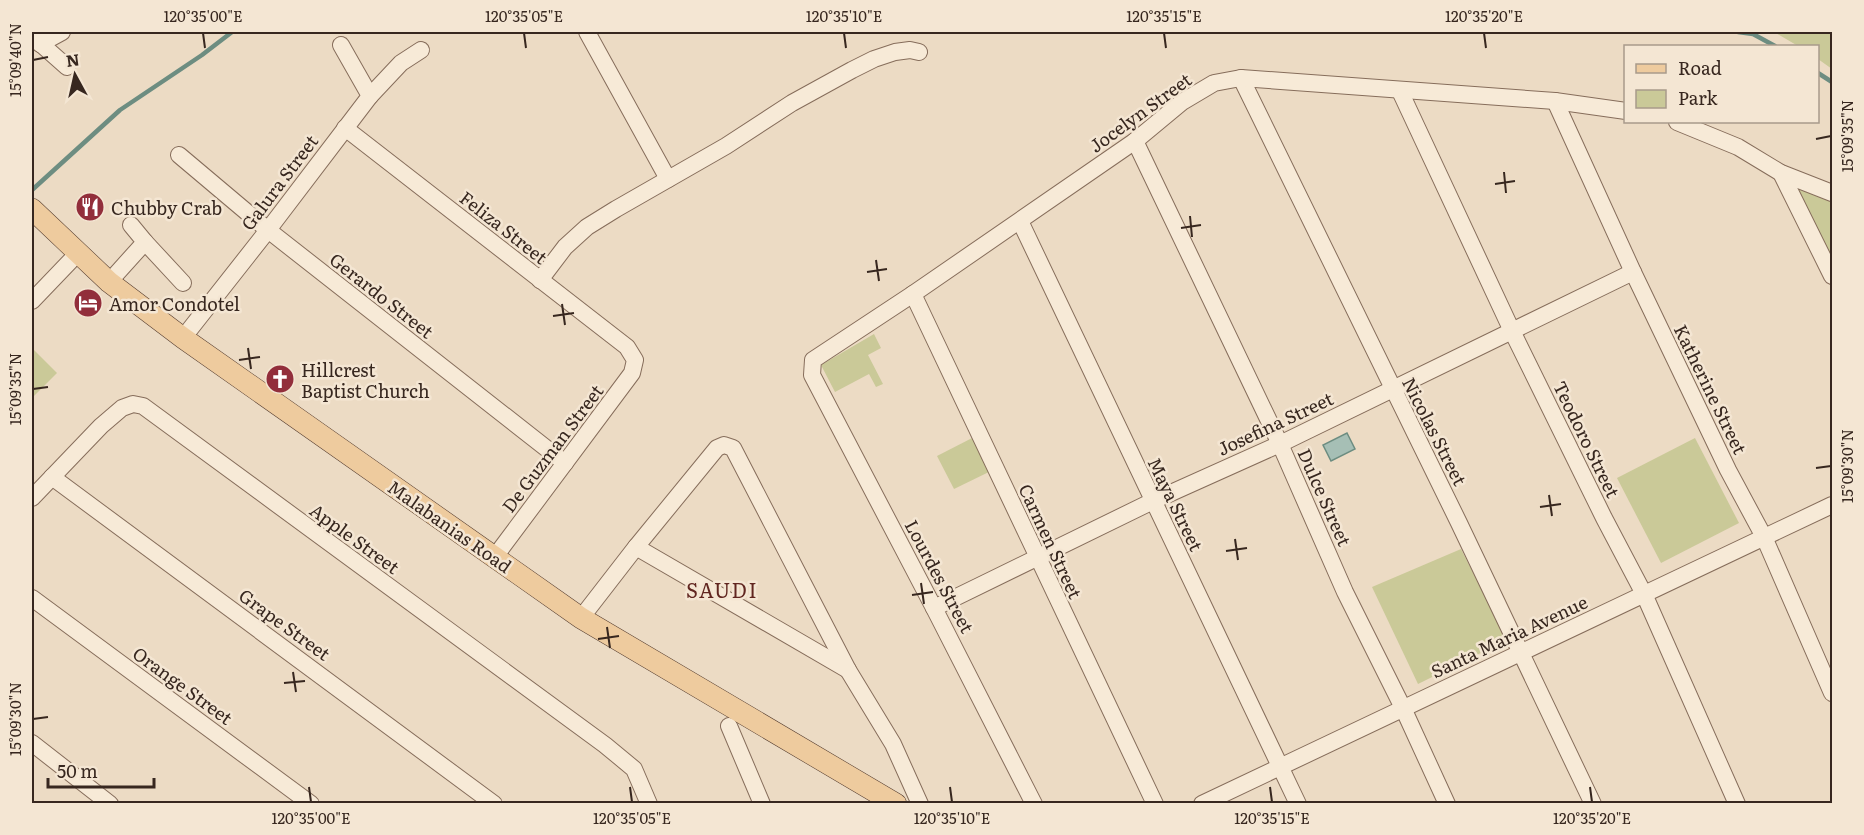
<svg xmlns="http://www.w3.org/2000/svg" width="1864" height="835" viewBox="0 0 1864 835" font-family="Literata,serif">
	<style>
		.green { fill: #cac998 }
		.water { fill: #a6bfb5; stroke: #6d8d81; stroke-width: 1.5 }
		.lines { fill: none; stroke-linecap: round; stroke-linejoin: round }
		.stream { stroke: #6d8d81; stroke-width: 4.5 }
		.minor-casing { stroke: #866d5b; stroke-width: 18 }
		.major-casing { stroke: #543c2f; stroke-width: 22 }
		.minor { stroke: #f7ead7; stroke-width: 16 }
		.major { stroke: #eecb9e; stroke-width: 21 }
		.ticks { fill: none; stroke: #37271f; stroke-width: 2 }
		.labels { text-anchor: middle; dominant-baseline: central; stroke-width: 5; stroke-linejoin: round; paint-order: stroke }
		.street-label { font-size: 18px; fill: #37271f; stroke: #f4e6d3 }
		.poi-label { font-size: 18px; fill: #37271f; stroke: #f4e6d3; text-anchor: start }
		.neighbourhood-label { font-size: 20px; letter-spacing: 1.5px; fill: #612620; stroke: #f4e6d3 }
		.neatline { fill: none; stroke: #37271f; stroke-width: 2 }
		.ticks-label { font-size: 15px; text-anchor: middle; fill: #37271f }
	</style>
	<rect width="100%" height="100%" fill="#ecdbc4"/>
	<g class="green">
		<path d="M1774,32H1832V69L1818,59V46H1798Z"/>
		<path d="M1796,188L1832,199V261Z"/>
		<path d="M874,334L881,348L868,355L883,384L876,387L869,374L835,392L821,365Z"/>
		<path d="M32,348L57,373L33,397L32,396Z"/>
		<path d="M976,436L993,470L954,489L937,456Z"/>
		<path d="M1695,438L1739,523L1661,563L1617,478Z"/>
		<path d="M1461,549L1507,640L1418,684L1372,587Z"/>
	</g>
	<path class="water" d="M1347,433L1355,449L1331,461L1323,445Z"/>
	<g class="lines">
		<g class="stream">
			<path d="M1738,32L1753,34L1775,46"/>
			<path d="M1818,73L1832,82"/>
			<path d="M32,190L120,110L202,55L232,32"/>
		</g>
		<g class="minor-casing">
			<g id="minor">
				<path d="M587,32L668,179"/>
				<path d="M32,36L67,67"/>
				<path d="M40,44L62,32"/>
				<path d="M1241,78L1459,523L1593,804"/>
				<path d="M1400,91L1512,331L1604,518L1644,594L1737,804"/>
				<path d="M370,96L401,63L421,50"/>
				<path d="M1555,101L1633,272L1728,470L1764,537L1832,693"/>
				<path d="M1677,122L1738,147L1781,173L1832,193"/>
				<path d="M345,128L627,347L635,360L632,373L494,558"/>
				<path d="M1135,141L1280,444L1345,592L1403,708L1447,804"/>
				<path d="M179,155L268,230L565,463"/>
				<path d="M1781,173L1832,276"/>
				<path d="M1020,221L1298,804"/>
				<path d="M145,242L183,283"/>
				<path d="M540,280L565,247L587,227L616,209L726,146L792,103L852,70L874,59L895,52L910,50L919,52"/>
				<path d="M109,282L145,242L131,225"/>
				<path d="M913,294L1155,804"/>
				<path d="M32,301L78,253"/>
				<path d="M183,338L268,230L370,96L341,45"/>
				<path d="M52,477L494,804"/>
				<path d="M32,498L101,426L122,408L133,404L143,406L605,745L634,769L649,804"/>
				<path d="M636,547L848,670"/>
				<path d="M32,598L311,804"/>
				<path d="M934,608L1153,501L1280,444L1633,272"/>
				<path d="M581,618L636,547L717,448L724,445L733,448L848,670L893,744L920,804"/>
				<path d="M729,726L762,804"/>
				<path d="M32,743L110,804"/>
				<path d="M1034,804L934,608L812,375L813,360L913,294L1135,141L1182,102L1214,83L1241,78L1555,101L1626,111"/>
				<path d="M1202,804L1832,505"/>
			</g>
		</g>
		<g class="major-casing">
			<path id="major" d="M32,209L109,282L183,338L581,618L896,804"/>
		</g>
		<use href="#minor" class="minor"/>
		<use href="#major" class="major"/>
	</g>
	<path class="ticks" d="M203,33L205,48M524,33L526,48M844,33L846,48M1164,33L1166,48M1484,33L1486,48M33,60L48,57M1816,139L1831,136M1504,172L1506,193M1495,184L1515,181M1190,216L1192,237M1181,228L1201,225M876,260L879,281M867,272L887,269M562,304L565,325M553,316L574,313M248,348L251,369M239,360L260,357M33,389L48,387M1816,468L1831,466M1549,495L1552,516M1540,507L1561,504M1235,539L1238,560M1226,551L1247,548M921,583L924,604M912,595L933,592M607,627L610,648M598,639L619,636M293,672L296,692M284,683L305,681M33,719L48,717M309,787L311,802M630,787L632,802M950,787L952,802M1270,787L1272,802M1590,787L1592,802"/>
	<defs>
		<g id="restaurant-disc" transform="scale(1.5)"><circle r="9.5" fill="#922e3b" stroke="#f4e6d3"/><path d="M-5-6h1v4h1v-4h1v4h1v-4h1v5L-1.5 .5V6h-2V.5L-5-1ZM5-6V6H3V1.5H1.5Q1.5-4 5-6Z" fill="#fff"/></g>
		<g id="hotel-disc" transform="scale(1.5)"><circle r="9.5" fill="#922e3b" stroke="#f4e6d3"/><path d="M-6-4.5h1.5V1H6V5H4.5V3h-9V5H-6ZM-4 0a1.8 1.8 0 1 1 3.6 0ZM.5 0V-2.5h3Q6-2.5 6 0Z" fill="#fff"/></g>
		<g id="church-disc" transform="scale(1.5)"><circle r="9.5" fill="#922e3b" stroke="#f4e6d3"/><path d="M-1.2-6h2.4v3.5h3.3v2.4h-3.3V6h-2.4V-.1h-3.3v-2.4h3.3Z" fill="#fff"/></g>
	</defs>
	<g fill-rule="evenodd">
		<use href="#restaurant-disc" x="90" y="207"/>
		<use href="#hotel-disc" x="88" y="303"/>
		<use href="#church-disc" x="280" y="379"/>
	</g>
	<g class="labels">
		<g class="street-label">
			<text transform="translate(1140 112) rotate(-36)">Jocelyn Street</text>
			<text transform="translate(279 182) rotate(-53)">Galura Street</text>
			<text transform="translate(504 227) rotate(38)">Feliza Street</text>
			<text transform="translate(382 295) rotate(38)">Gerardo Street</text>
			<text transform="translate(1711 389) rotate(64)">Katherine Street</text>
			<text transform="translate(1275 423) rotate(-25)">Josefina Street</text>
			<text transform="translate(1435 431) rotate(63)">Nicolas Street</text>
			<text transform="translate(1587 439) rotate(64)">Teodoro Street</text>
			<text transform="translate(552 448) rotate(-53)">De Guzman Street</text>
			<text transform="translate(1325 497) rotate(66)">Dulce Street</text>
			<text transform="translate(1176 504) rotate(64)">Maya Street</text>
			<text transform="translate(450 526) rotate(35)">Malabanias Road</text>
			<text transform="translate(355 538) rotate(36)">Apple Street</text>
			<text transform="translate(1051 541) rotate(65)">Carmen Street</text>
			<text transform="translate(940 576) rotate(62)">Lourdes Street</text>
			<text transform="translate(285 624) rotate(36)">Grape Street</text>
			<text transform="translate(1509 636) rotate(-25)">Santa Maria Avenue</text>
			<text transform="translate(183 685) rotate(36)">Orange Street</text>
		</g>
		<g class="poi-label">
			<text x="111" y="207">Chubby Crab</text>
			<text x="109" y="303">Amor Condotel</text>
			<text x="301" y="369">Hillcrest<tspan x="301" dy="21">Baptist Church</tspan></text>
		</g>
		<g class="neighbourhood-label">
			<text x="722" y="589">SAUDI</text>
		</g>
	</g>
	<rect width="1864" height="835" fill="none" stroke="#f4e6d3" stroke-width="66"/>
	<rect x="1624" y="45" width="195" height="78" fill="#f4e6d3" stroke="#a89a8b" stroke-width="1.5"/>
	<rect x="1636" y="64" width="30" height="9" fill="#eecb9e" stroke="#a89a8b" stroke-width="1.5"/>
	<text x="1678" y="75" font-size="18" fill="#37271f">Road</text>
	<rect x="1636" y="90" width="30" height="18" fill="#cac998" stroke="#a89a8b" stroke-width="1.5"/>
	<text x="1678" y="105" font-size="18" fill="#37271f">Park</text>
	<g transform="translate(75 75) rotate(352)" stroke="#f4e6d3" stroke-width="4.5" paint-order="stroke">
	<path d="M0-4.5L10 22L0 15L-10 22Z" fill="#37271f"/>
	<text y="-9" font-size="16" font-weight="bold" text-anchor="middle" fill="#37271f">N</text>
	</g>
	<path d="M48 778v9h106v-9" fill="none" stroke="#37271f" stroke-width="3"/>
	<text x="57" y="778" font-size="18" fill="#37271f" stroke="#f4e6d3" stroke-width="4.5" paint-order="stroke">50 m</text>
	<rect x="33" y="33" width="1798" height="769" class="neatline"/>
	<g class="ticks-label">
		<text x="203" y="22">120°35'00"E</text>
		<text x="524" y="22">120°35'05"E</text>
		<text x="844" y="22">120°35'10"E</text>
		<text x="1164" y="22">120°35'15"E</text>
		<text x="1484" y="22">120°35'20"E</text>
		<text transform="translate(16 60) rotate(-90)" y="5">15°09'40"N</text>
		<text transform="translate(1848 136) rotate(-90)" y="5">15°09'35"N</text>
		<text transform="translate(16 389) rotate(-90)" y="5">15°09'35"N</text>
		<text transform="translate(1848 466) rotate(-90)" y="5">15°09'30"N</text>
		<text transform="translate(16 719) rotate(-90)" y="5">15°09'30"N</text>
		<text x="311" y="824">120°35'00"E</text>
		<text x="632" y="824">120°35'05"E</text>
		<text x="952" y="824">120°35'10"E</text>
		<text x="1272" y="824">120°35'15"E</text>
		<text x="1592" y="824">120°35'20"E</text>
	</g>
</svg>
